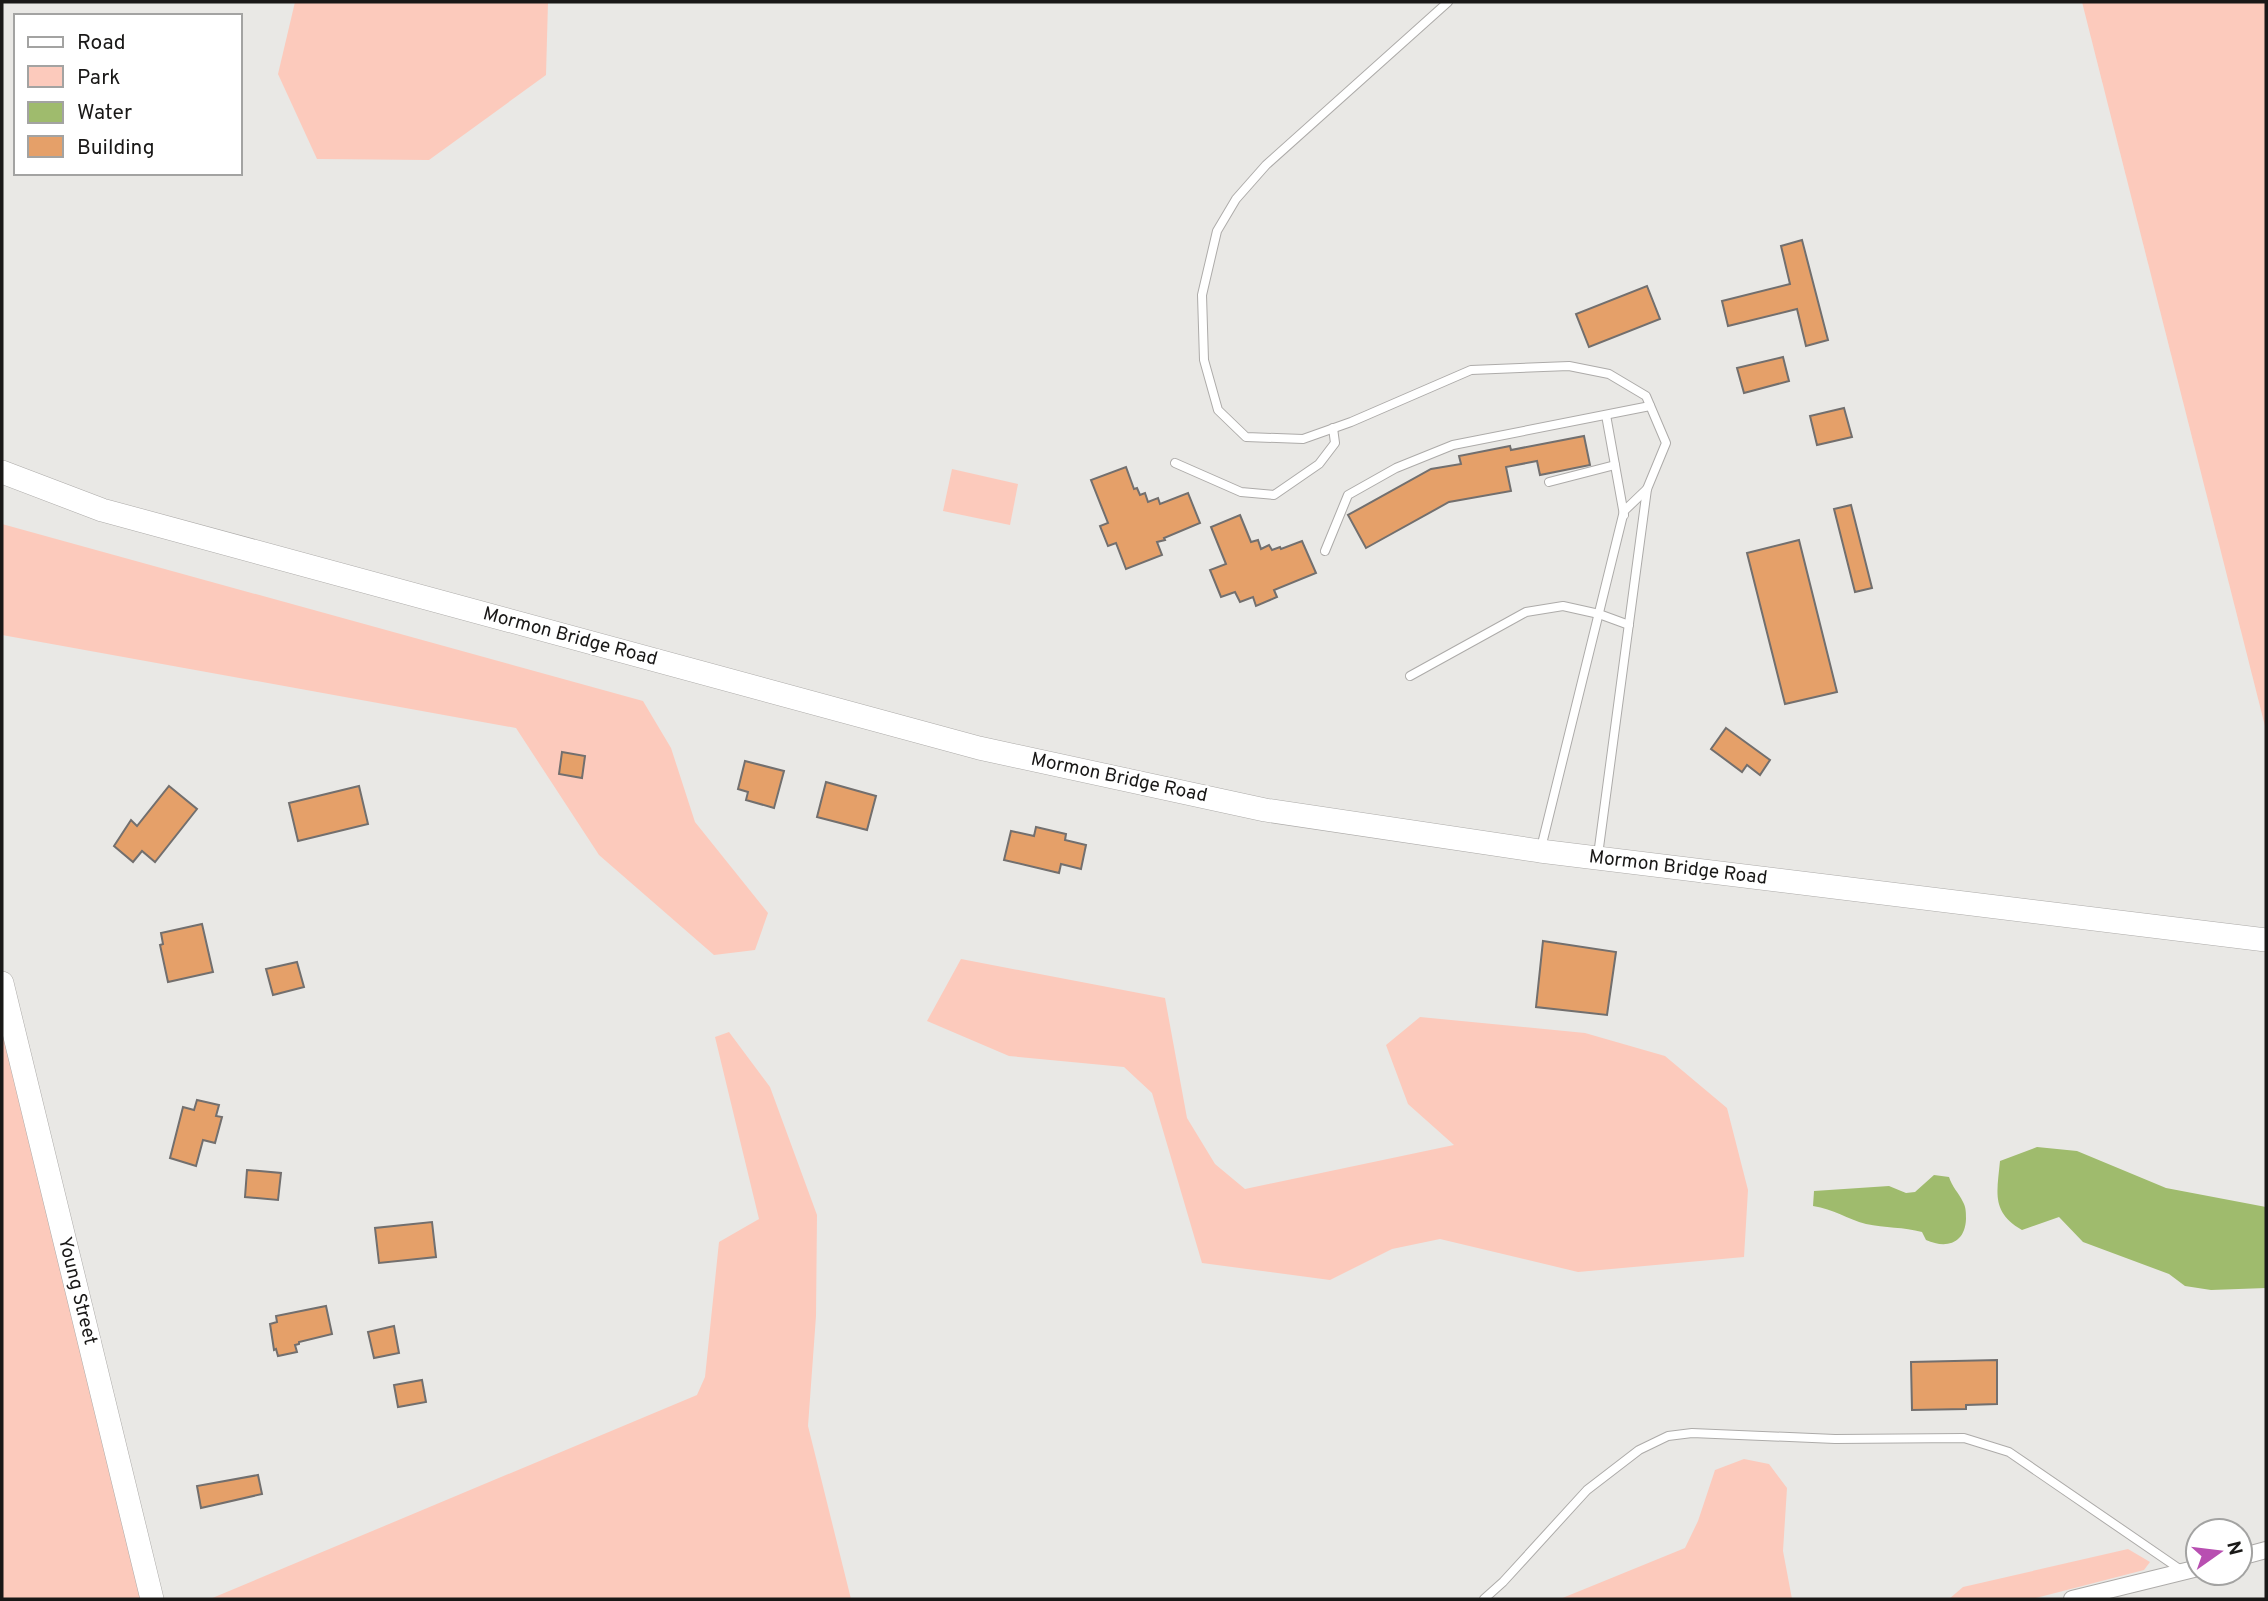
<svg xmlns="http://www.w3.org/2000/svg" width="2268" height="1601" viewBox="0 0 2268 1601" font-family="Overpass,sans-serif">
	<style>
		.green { fill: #fccabc }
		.water { fill: #9fbb6d }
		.building { fill: #e5a069; stroke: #726f6e; stroke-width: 2 }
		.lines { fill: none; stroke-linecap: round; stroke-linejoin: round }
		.lane-casing { stroke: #adaba9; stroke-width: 10 }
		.street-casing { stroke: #adaba9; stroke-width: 18 }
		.secondary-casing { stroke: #adaba9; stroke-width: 24 }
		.lane { stroke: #fff; stroke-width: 8 }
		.street { stroke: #fff; stroke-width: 16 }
		.secondary { stroke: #fff; stroke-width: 23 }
		.labels { text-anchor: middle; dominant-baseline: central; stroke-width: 5; stroke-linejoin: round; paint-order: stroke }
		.street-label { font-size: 19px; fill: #191817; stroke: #fff }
	</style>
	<rect width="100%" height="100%" fill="#e9e8e5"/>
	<g class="green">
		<path d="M295,2H548L546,75L429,160L317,159L278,74Z"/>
		<path d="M2082,2H2266V730Z"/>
		<path d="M952,469L1018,484L1010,525L943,511Z"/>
		<path d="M2,524L643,701L671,748L695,822L768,913L755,950L714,955L599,855L516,728L2,635Z"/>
		<path d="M961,959L1165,998L1187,1118L1215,1164L1245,1189L1454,1145L1408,1104L1386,1045L1420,1017L1585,1033L1665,1056L1727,1108L1748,1190L1744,1257L1578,1272L1440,1239L1392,1249L1330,1280L1202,1263L1152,1093L1124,1067L1009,1056L927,1021Z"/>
		<path d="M2,1024L142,1599H2Z"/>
		<path d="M729,1032L770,1087L817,1215L816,1316L808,1426L851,1599H210L697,1395L705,1377L719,1242L759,1219L715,1037Z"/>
		<path d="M1744,1459L1769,1464L1787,1488L1783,1551L1792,1599H1560L1685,1548L1698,1521L1715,1470Z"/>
		<path d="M2128,1549L2150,1562L2144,1570L2032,1599H1949L1963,1587Z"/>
	</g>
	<g class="water">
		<path d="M2037,1147L2077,1151L2166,1188L2266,1207V1288L2211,1290L2185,1286L2169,1274L2083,1242L2059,1217L2022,1230C1991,1212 1997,1193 2000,1161Z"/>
		<path d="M1934,1175L1949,1177C1952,1187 1959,1193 1963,1202C1966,1207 1966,1213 1966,1219C1965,1244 1946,1249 1926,1240L1922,1232C1904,1227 1885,1228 1866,1224C1847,1219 1834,1209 1813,1206L1814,1191L1889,1186L1906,1193L1915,1192Z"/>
	</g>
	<g class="building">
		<path d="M1802,240L1828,340L1806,346L1797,309L1728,326L1722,301L1790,284L1781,246Z"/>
		<path d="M1647,286L1660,319L1589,347L1576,314Z"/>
		<path d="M1783,357L1789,381L1744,393L1737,368Z"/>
		<path d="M1844,408L1852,437L1817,445L1810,416Z"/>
		<path d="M1584,436L1590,465L1540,475L1537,461L1506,467L1511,491L1449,502L1366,548L1348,515L1431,469L1461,464L1459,456L1510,446L1511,450Z"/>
		<path d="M1126,467L1134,489L1137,488L1140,495L1145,493L1148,502L1158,498L1160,504L1188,493L1200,523L1164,538L1165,540L1157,542L1162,555L1126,569L1116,543L1108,546L1100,526L1108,523L1091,480Z"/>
		<path d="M1851,505L1872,588L1855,592L1834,509Z"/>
		<path d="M1240,515L1251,542L1258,540L1261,549L1269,545L1272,550L1280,547L1281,549L1302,541L1316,573L1274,590L1277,597L1256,606L1253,597L1240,602L1235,592L1221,597L1210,570L1226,564L1211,527Z"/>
		<path d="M1799,540L1837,692L1785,704L1747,553Z"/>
		<path d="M1726,728L1770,760L1760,775L1747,765L1742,772L1711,749Z"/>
		<path d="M562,752L585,756L582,778L559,774Z"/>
		<path d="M745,761L784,771L774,808L746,800L748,792L738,789Z"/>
		<path d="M826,782L876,796L867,830L817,817Z"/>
		<path d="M169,786L197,809L155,862L142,851L133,862L114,846L131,820L137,826Z"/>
		<path d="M359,786L368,824L298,841L289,803Z"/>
		<path d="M1036,827L1066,834L1065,840L1086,845L1081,869L1061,864L1059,873L1004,860L1011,831L1034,836Z"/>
		<path d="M202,924L213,972L168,982L160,945L163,944L161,933Z"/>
		<path d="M1543,941L1616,952L1607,1015L1536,1007Z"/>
		<path d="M297,962L304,987L273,995L266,969Z"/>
		<path d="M197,1100L219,1105L216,1116L222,1117L215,1143L203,1140L196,1166L170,1158L183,1107L194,1110Z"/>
		<path d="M247,1170L281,1173L278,1200L245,1197Z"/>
		<path d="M432,1222L436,1257L379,1263L375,1228Z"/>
		<path d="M326,1306L332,1334L299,1342V1344L295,1345L297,1352L278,1356L276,1349L274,1350L270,1324L277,1322L276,1316Z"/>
		<path d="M394,1326L399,1353L374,1358L368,1332Z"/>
		<path d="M1997,1360V1404L1966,1405V1409L1912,1410L1911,1362Z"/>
		<path d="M422,1380L426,1402L398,1407L394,1385Z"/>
		<path d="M258,1475L262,1494L201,1508L197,1486Z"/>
	</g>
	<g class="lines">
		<g class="lane-casing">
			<g id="lane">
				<path d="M1448,2L1266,165L1236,199L1217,231L1202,295L1204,360L1218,410L1246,437L1303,439L1351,422L1471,370L1569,366L1609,374L1646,396L1666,443L1647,489L1598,855"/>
				<path d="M1606,415L1624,515"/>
				<path d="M1175,463L1241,492L1274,495L1319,464L1335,443L1333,428"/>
				<path d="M1549,482L1615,465"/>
				<path d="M1325,551L1348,495L1396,468L1453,445L1650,406"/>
				<path d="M1410,676L1526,612L1563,606L1599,614L1629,625"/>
				<path d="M1541,848L1624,511L1647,489"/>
				<path d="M1484,1599L1503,1582L1587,1490L1639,1450L1668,1436L1692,1433L1835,1439L1964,1438L2009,1452L2181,1570"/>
			</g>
		</g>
		<g class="street-casing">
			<g id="street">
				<path d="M2240,1557L2266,1550"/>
				<path d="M2072,1599L2198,1568"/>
			</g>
		</g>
		<g class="secondary-casing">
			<g id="secondary">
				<path d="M2,472L102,510L979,748L1265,810L1540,851L2266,940"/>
				<path d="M2,983L152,1599"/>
			</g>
		</g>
		<use href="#lane" class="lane"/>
		<use href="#street" class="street"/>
		<use href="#secondary" class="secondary"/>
	</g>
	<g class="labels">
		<g class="street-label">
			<text transform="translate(570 637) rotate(15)">Mormon Bridge Road</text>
			<text transform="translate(1119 778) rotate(12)">Mormon Bridge Road</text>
			<text transform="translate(1678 868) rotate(7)">Mormon Bridge Road</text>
			<text transform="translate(77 1291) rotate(76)">Young Street</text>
		</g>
	</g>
	<rect width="2268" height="1601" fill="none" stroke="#191817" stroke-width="7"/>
	<rect x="14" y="14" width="228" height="161" fill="#ffffff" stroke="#a3a3a2" stroke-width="2"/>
	<rect x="28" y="37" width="35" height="10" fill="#ffffff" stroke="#a3a3a2" stroke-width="2"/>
	<text x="77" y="49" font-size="21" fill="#191817">Road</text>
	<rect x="28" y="66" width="35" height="21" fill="#fccabc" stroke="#a3a3a2" stroke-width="2"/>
	<text x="77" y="84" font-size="21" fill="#191817">Park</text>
	<rect x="28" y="102" width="35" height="21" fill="#9fbb6d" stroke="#a3a3a2" stroke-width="2"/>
	<text x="77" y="119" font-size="21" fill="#191817">Water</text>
	<rect x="28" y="136" width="35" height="21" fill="#e5a069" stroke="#a3a3a2" stroke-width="2"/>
	<text x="77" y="154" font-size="21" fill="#191817">Building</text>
	<g transform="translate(2219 1552) rotate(76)"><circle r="33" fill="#ffffff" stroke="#a3a3a2" stroke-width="2"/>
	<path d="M0-5L12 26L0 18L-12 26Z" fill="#b84fb1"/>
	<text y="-10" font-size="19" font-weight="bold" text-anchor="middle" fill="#191817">N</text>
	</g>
</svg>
